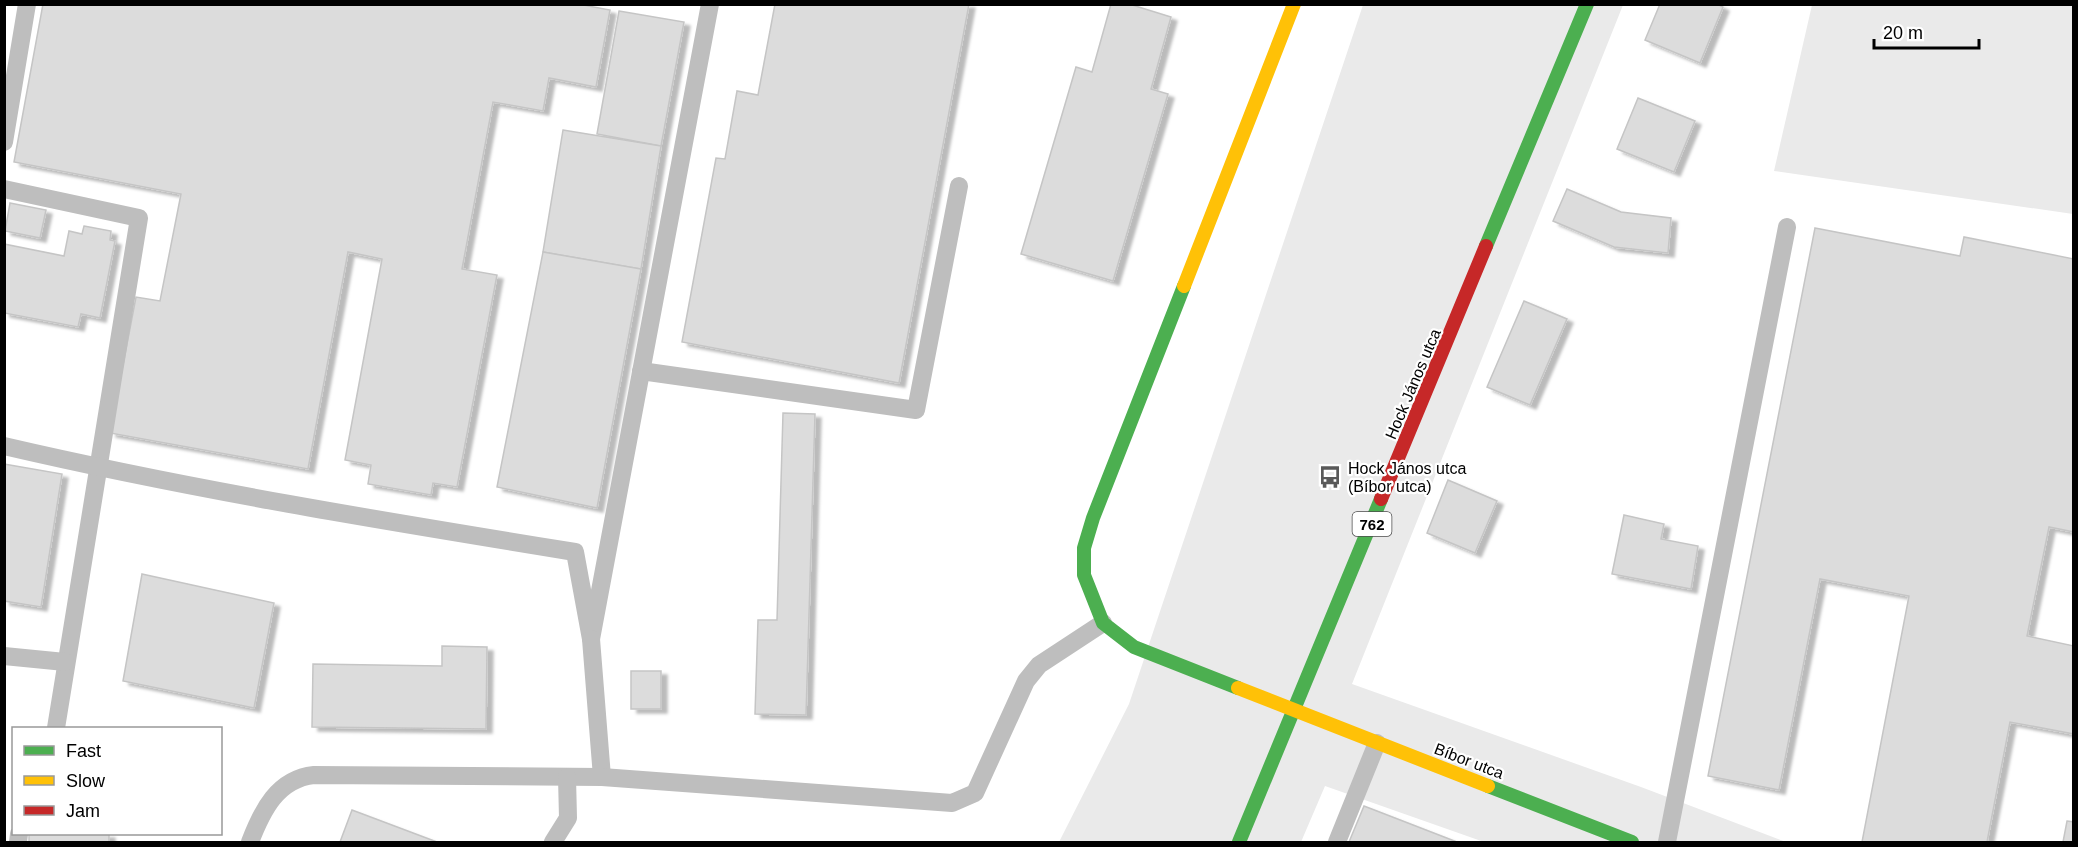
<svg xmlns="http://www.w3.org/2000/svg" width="2078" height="847" viewBox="0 0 2078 847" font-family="Helvetica,sans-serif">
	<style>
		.green { fill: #eaeaea }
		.building { fill: #dcdcdc; stroke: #c5c5c5; stroke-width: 1.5; filter: url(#shadow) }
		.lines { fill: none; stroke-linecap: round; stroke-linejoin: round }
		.lane { stroke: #bebebe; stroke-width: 18 }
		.fast { stroke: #4caf50; stroke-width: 14 }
		.slow { stroke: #ffc107; stroke-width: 14 }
		.jam { stroke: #c62828; stroke-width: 14 }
		.labels { text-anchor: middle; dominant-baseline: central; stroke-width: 4.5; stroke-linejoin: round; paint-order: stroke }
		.shield { fill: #fff; stroke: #4c4c4c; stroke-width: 1.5 }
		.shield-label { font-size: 15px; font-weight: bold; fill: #000 }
		.street-label { font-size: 16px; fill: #000; stroke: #fff }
		.poi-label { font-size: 16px; fill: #000; stroke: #fff; text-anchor: start }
	</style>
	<defs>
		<filter id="shadow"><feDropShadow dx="6" dy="4" stdDeviation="1.5" flood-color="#0004"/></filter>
	</defs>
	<rect width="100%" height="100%" fill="#fff"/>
	<g class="green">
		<path d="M1363,5H1623L1352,684L1641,787L1786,842H1484L1325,786L1301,842H1059L1129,704Z"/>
		<path d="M1812,5H2073V214L1774,171Z"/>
	</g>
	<g class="building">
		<path d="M43,4H578L610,10L596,87L549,78L543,111L493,102L462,269L497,275L457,487L433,483L431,495L368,484L371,465L345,460L382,259L348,252L308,469L110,433L136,297L160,301L181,194L14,162Z"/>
		<path d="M775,4H969L899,383L682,342L716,158L725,159L737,91L758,95Z"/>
		<path d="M1111,4H1129L1171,17L1151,89L1168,94L1113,281L1021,254L1076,67L1092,72Z"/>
		<path d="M1660,4H1717L1723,7L1700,63L1645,40Z"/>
		<path d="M619,11L684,22L661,146L597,134Z"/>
		<path d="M1638,98L1695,121L1674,172L1617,149Z"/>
		<path d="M563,130L661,146L641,269L543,252Z"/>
		<path d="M1567,189L1621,212L1671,218L1668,253L1614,247L1553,221Z"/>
		<path d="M10,203L46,210L40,238L5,231Z"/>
		<path d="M84,226L111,231L110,240L115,241L100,318L81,314L78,327L4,313V244L64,256L69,231L82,234Z"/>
		<path d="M1815,228L1960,256L1964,237L2074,259V532L2049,527L2027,636L2074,646V734L2010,722L1987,842H1862L1909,596L1820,579L1779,790L1708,776Z"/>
		<path d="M543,252L641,269L597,508L497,487Z"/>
		<path d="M1524,301L1567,319L1530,405L1487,387Z"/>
		<path d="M783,413L815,414L806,715L755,714L758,620H777Z"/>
		<path d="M4,464L62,474L41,607L4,601Z"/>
		<path d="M1448,480L1497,501L1475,553L1427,533Z"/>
		<path d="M1624,515L1664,524L1661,539L1698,546L1691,589L1612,574Z"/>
		<path d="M142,574L274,603L254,708L123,681Z"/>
		<path d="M442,646L487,647L486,729L312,727L313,664L442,666Z"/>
		<rect x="631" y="671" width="30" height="38"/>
		<path d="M1364,806L1457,842H1349Z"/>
		<path d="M352,810L437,842H340Z"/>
		<path d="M2067,821L2074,822V842H2063Z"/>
		<rect x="29" y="834" width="80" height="8"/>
	</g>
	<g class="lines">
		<g class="lane">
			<path d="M4,142L27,4"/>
			<path d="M4,189L139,218L56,728"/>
			<path d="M641,371L916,410L959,186"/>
			<path d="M4,446C193,490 384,521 575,552L591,639L710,4"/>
			<path d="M591,639L602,777"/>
			<path d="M4,656L65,662"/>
			<path d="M18,842L19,834"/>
			<path d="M250,842C262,811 277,779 314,775L602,777L952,803L975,793L1026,681L1039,665L1103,623"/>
			<path d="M553,842L568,818L567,777"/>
			<path d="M1337,842L1377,743"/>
			<path d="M1667,842L1787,227"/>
		</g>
		<g class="fast">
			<path d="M1486,246L1587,4"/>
			<path d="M1184,286L1093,518L1084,548V575L1103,623L1134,647L1238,688"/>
			<path d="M1488,786L1632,842"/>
			<path d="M1239,842L1381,499"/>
		</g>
		<g class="slow">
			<path d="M1184,286L1294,4"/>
			<path d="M1238,688L1488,786"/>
		</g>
		<path class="jam" d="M1381,499L1486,246"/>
	</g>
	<defs>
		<g id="bus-bare" transform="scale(1.8)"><path d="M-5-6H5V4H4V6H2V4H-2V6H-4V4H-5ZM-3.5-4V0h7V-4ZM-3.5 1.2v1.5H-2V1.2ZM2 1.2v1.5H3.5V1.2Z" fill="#595959" stroke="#fff" stroke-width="2.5" paint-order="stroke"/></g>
	</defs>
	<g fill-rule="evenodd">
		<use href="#bus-bare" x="1330" y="477"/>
	</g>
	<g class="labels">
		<rect class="shield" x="1352.5" y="512" width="39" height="24" rx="4.5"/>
		<g class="shield-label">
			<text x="1372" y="524">762</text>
		</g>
		<g class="street-label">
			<text transform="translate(1413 384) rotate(-67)">Hock János utca</text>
			<text transform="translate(1469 761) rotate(21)">Bíbor utca</text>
		</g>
		<g class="poi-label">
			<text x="1348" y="468">Hock János utca<tspan x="1348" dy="18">(Bíbor utca)</tspan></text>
		</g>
	</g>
	<rect width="2078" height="847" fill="none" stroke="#000000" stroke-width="12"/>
	<rect x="12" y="727" width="210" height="108" fill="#ffffff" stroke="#999999" stroke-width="1.5"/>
	<rect x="24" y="746" width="30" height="9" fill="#4caf50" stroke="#999999" stroke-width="1.5"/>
	<text x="66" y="757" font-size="18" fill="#000000">Fast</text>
	<rect x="24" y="776" width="30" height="9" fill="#ffc107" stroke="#999999" stroke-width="1.5"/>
	<text x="66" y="787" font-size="18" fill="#000000">Slow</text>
	<rect x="24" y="806" width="30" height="9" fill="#c62828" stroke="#999999" stroke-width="1.5"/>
	<text x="66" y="817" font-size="18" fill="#000000">Jam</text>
	<path d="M1874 39v9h105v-9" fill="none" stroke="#000000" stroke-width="3"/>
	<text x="1883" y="39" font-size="18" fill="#000000" stroke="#ffffff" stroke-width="4.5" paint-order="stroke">20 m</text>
</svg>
